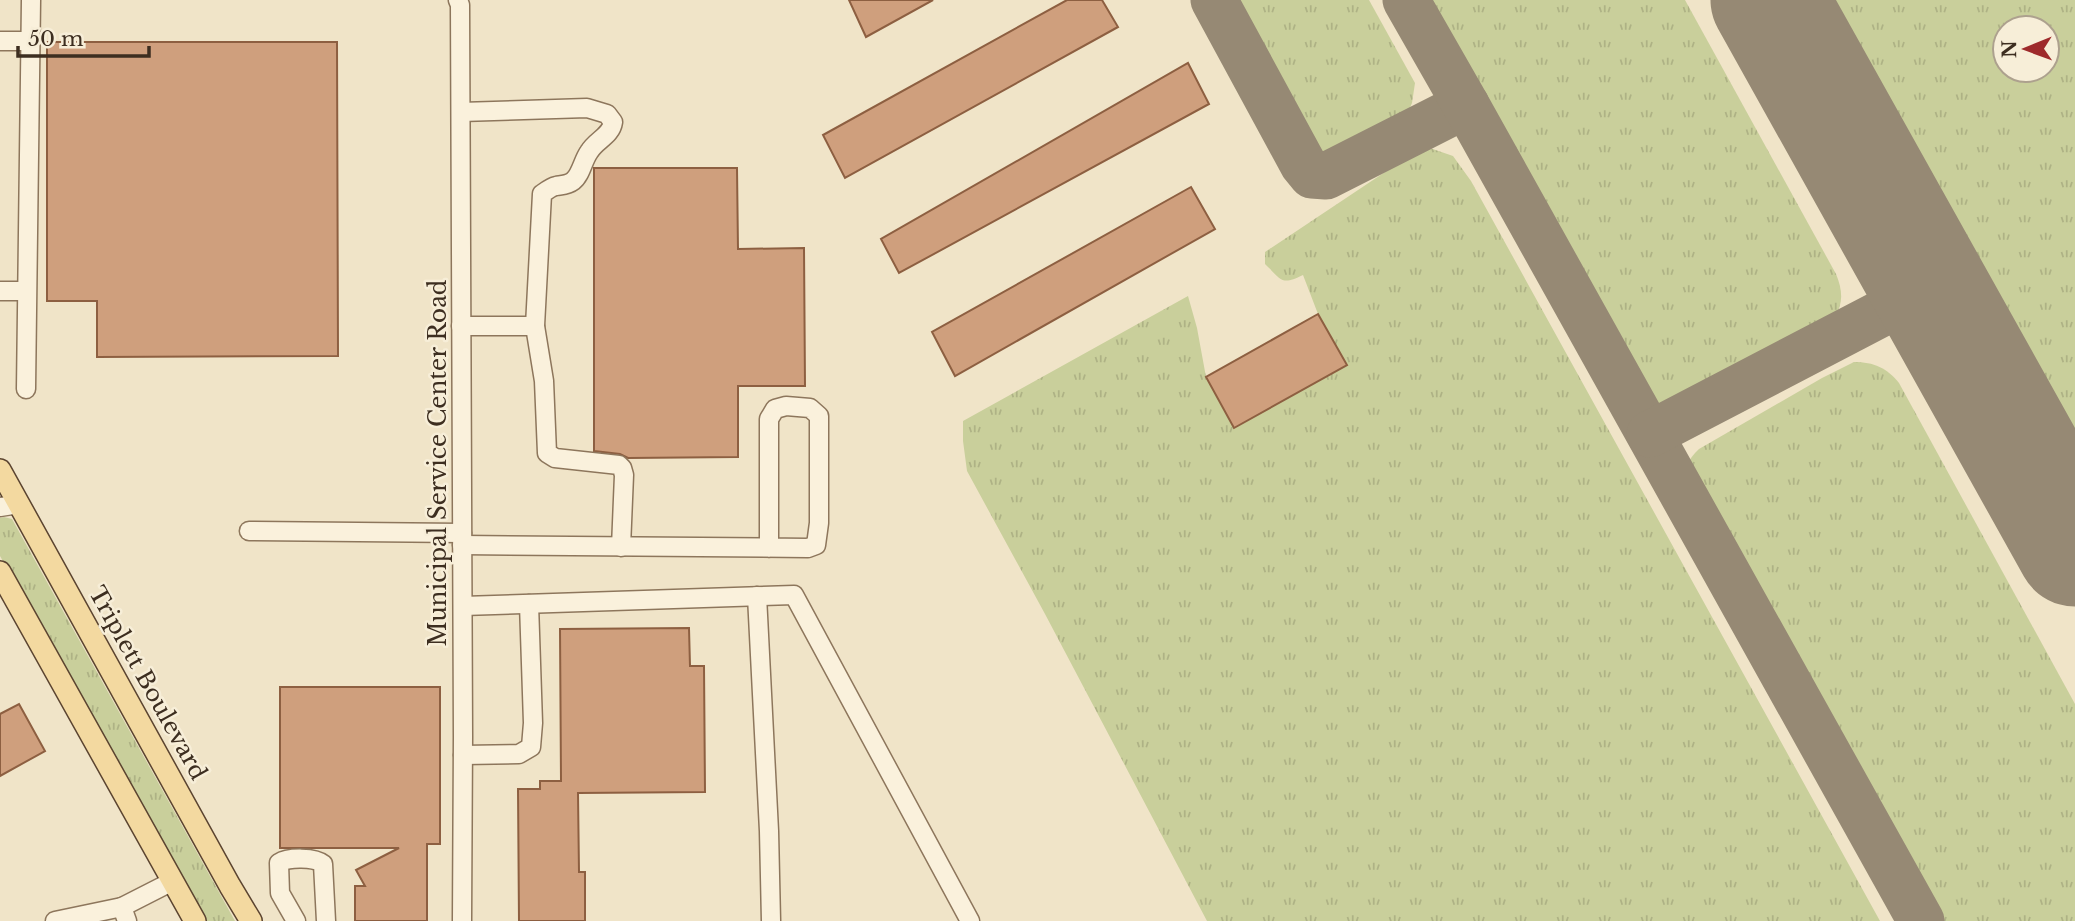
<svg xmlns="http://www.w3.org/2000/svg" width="2075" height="921" viewBox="0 0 2075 921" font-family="'Libre Baskerville',serif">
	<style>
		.grass { fill: url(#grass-tufts); fill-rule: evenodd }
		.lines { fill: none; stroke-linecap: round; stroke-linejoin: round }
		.taxiway { stroke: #968974; stroke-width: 47 }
		.runway { stroke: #968974; stroke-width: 117 }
		.building { fill: #cf9f7d; stroke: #8d5f41; stroke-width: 2 }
		.minor-casing { stroke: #8d765c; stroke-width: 21 }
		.major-casing { stroke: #5b4430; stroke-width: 24 }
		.minor { stroke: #faf1dc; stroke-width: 18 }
		.major { stroke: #f3d9a0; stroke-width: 21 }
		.labels { text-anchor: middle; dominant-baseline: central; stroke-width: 5; stroke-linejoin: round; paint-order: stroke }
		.street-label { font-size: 23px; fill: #3d2e20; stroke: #f7eed8 }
	</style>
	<defs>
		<pattern id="grass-tufts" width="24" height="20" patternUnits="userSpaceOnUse" patternTransform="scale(1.75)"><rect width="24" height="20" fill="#c9cf9b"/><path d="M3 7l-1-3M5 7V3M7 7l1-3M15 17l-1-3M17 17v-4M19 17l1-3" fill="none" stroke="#aeb285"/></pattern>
	</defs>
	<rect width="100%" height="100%" fill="#f0e4c8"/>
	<g class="grass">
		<path d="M1223,0H1369L1415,83L1412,103L1403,124L1338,160L1315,155L1297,135Z"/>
		<path d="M1414,0H1685L1836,274C1846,298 1842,316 1819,330L1675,409C1657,412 1641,406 1631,390Z"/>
		<path d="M1824,0H2075V450ZM2005,28H2047V70H2005Z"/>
		<path d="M1424,146L1453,156L1471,181L1880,921H1207L1045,614L967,471L963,441V421L1188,296L1197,328L1206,377L1234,427L1346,365L1318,314L1303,275C1281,286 1282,280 1265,264V252Z"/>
		<path d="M1854,362C1874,362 1887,368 1899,383L2075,704V921H1924L1685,488C1683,471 1687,460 1699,449L1822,378Z"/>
		<path d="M4,517L12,519L235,921H205L0,556V518Z"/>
	</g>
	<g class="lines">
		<g class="taxiway">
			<path d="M1214,0L1303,164L1312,175L1326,176L1466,105"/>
			<path d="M1406,0L1466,105L1921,921"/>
			<path d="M1650,434L1930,288"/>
		</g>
		<path class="runway" d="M1769,0L2075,548"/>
	</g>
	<g class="building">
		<path d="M849,0H933L866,37Z"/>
		<path d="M1067,0H1102L1118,27L845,178L823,135Z"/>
		<path d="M47,42H337L338,356L97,357V301H47Z"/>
		<path d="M1188,63L1209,104L899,273L881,239Z"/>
		<path d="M594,168H737L738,249L804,248L805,386H738V457L628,458L620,454L594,451Z"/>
		<path d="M1191,187L1215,229L955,376L932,332Z"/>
		<path d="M1318,314L1347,365L1234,428L1206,377Z"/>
		<path d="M689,628L690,666H704L705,792L578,793L579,872H585V921H519L518,789H540V781H561L560,629Z"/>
		<path d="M280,687H440V844H427V921H355V886H365L356,870L399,848H280Z"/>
		<path d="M19,704L45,751L0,776V714Z"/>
	</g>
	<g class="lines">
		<g class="minor-casing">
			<g id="minor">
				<path d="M458,0L460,5L463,737L462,921"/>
				<path d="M0,41H30"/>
				<path d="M461,112L587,108L607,114L613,122C611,136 596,140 589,152C583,160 581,175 573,181C568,185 562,185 556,186C551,187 546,191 542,194L535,326L544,381L547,453L555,458L619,465L622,468L624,475L621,547"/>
				<path d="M0,291H26"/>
				<path d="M461,326H535"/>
				<path d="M26,389L31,0"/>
				<path d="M0,507L19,504"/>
				<path d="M249,531L462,533"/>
				<path d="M462,545L808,548L816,545L819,523V416L810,408L786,406L775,409L769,419V548"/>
				<path d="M757,596L769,831L771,921"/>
				<path d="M463,606L794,595L970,921"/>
				<path d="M463,755L519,754L531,747L533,723L529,604"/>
				<path d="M55,921L122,907"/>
				<path d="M127,921L122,907L173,881"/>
				<path d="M296,921L280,893L279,863C288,857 315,857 323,864L326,921"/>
			</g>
		</g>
		<g class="major-casing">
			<g id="major">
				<path d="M0,470L230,886L251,921"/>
				<path d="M0,572L195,921"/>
			</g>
		</g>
		<use href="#minor" class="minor"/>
		<use href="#major" class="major"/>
	</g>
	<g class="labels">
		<g class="street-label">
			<text transform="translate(438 463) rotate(-90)">Municipal Service Center Road</text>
			<text transform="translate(148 683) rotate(61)">Triplett Boulevard</text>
		</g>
	</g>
	<g transform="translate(2026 49) rotate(269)"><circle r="33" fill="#f7eed8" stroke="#ada18e" stroke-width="2"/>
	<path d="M0-5L12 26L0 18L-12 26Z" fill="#9e2a2b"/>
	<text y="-10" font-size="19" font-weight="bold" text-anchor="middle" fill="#3d2e20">N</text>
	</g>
	<path d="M18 46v10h131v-10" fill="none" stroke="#3d2e20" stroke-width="3.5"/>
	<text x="28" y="46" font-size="21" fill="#3d2e20" stroke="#f7eed8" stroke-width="5" paint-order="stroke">50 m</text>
</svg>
